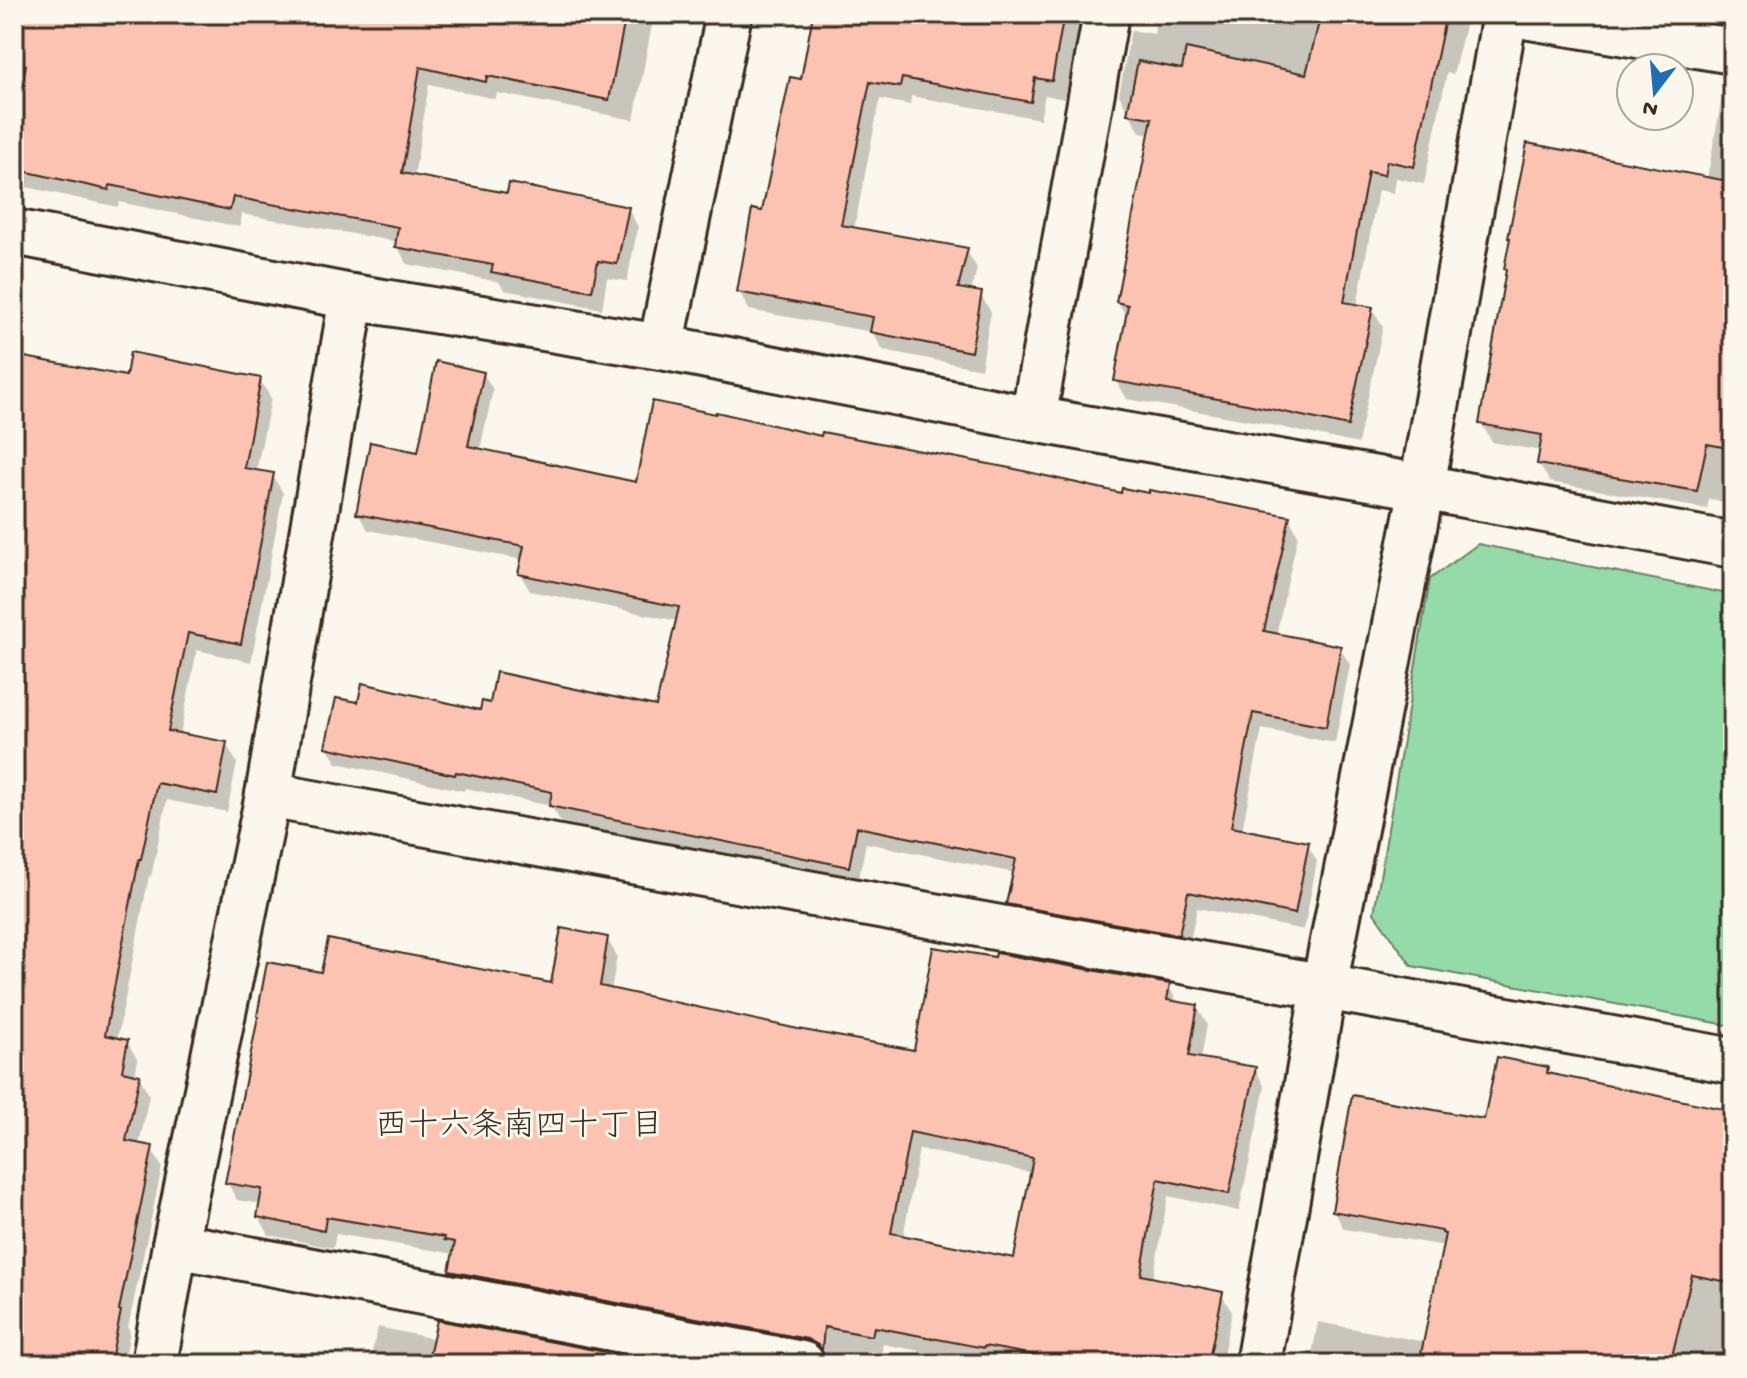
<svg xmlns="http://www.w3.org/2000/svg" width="1747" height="1378" viewBox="0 0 1747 1378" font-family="'Gochi Hand','Klee One',sans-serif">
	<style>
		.green { fill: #95dba9; stroke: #688264; stroke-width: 2 }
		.shadow { fill: #0003; fill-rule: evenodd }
		.building { fill: #fcc3b3; stroke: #3b2a1e; stroke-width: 2; fill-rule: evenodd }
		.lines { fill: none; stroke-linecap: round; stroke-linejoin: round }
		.minor-casing { stroke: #3b2a1e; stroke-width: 50 }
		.minor { stroke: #fbf7ec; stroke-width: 44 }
		.labels { text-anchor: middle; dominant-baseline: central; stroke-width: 6; stroke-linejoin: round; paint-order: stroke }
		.neighbourhood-label { font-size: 32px; fill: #3b2a1e; stroke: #fbf7ec }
	</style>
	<rect width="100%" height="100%" fill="#fbf7ec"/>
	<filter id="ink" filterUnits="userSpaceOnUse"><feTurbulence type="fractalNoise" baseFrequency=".0125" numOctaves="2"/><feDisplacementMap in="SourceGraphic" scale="16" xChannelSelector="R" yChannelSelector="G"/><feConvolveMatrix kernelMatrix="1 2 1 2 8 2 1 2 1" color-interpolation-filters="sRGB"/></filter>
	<g filter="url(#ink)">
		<path class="green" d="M1478,544L1733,595V1026L1412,966L1374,913L1430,579Z"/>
		<g class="shadow">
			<path d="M16,14H654L634,120L497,93L495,99L429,84L414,177L509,195L628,209L638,227L627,281L607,278L602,309L504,290L499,282L407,264L397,246L398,242L242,214L240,227L119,202L118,207L17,185L14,180V130L25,80L17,78L14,73V25Z"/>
			<path d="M815,14H1044L1079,20L1089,38L1078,102L1045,95L1040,119L911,96L910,105L880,99L854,229L966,250L977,268L971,292L980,294L991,312L981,369L883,350L872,332L749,310L739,291L803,82Z"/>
			<path d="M1157,14H1468L1453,75L1447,73L1424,184L1396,178L1394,193L1378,190L1357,306L1372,309L1383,327L1358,444L1258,422L1127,399L1116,380L1127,318L1118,302L1151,134L1140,132L1119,95L1131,30L1154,34Z"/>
			<path d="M1724,86L1733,88V504L1709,499L1707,509L1550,482L1539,464L1541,451L1492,442L1481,423L1707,179Z"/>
			<path d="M14,357L127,378L260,380L271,398L256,472L272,475L283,493L251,662L197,650L180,735L226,744L237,763L227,812L167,800L151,877L149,876L117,1040L127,1042L138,1060L135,1076H139L149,1095L139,1146L151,1148L162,1167L128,1328L130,1331L124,1364H14Z"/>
			<path d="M483,373L493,390L480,450L637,484L822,438L1122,496L1289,518L1298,535L1276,636L1340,648L1350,665L1335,743L1262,729L1242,831L1307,844L1317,861L1304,930L1197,908L1188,951L1018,920L1008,903L1015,873L866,843L858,883L561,822L551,806L465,788L464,791L337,763L327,747L482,712L658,708L678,621L530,591L520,574L523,560L368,530L358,514L419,454Z"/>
			<path d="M607,939L617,956L611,991L798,1031L916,1053L1168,986L1179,1004L1197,1006L1207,1024L1201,1060L1255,1069L1265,1087L1239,1211L1168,1196L1153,1280L1221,1294L1232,1312L1221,1364H988L883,1344L881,1353L870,1351L867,1364H828V1362L819,1357L750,1344L740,1326L658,1301L653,1325L461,1289L451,1271L455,1254L336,1234L333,1248L269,1235L259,1217L261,1204L237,1200L227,1182L323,975L553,985ZM919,1149L1032,1173L1016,1261L903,1238Z"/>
			<path d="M1547,1069L1551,1076L1733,1113V1364H1310L1318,1322L1426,1342L1445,1246L1344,1229L1334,1211L1486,1121Z"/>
			<path d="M378,1327L435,1339L636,1364H369Z"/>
		</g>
		<g class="building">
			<path d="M14,14H626L609,100L487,76L486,82L420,67L402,173L507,193L509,183L629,207L617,264L598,261L592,291L491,272L493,265L395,247L398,227L233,197L230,210L110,185L109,190L14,169V120L26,65L14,62Z"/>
			<path d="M813,14H1064L1052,81L1035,78L1031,102L902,78L900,87L870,82L841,225L968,248L958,288L982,292L971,352L870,332L873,317L737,292L752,209L762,211L790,77L801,79Z"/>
			<path d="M1321,14H1446L1414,167L1387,161L1384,175L1368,172L1344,302L1373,307L1348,426L1247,404L1114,381L1128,305L1116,302L1152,118L1127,114L1138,61L1182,69L1186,48L1306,74Z"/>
			<path d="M1527,143L1733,182V449L1707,444L1697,491L1537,464L1542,435L1479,424L1506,270L1504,269L1510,238H1508Z"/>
			<path d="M130,352L261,378L244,468L274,473L241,644L188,633L168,731L227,742L217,795L157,783L141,859H139L105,1035L128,1040L122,1071L140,1075L126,1141L153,1146L119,1310L121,1311L110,1364H14V355L126,376Z"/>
			<path d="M436,361L484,372L468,446L636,482L652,401L716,414V412L821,436L822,432L1015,469L1121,493L1122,488L1149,493V490L1290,516L1264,631L1341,646L1326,727L1253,713L1231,827L1309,842L1295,914L1188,892L1179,935L1006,904L1016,859L857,827L849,867L549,806L552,792L456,772L455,775L325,747L336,698L358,702L362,683L480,710L482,701L490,703L496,672L656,706L679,607L518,574L524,546L356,514L370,442L418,452Z"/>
			<path d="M561,928L608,937L600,986L798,1029L914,1050L933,947L995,957L996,953L1170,984L1167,1000L1198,1005L1189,1056L1256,1067L1229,1194L1158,1179L1141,1275L1223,1292L1209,1359L1184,1353L1181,1364H1081L985,1346L984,1348L874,1327L872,1336L824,1327L822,1350L818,1345L807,1339L449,1271L455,1242L444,1240L445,1237L326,1217L324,1231L257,1217L262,1189L225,1183L258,1017L257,1016L267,962L321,972L328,939L551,983ZM910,1132L1033,1158L1014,1258L891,1233Z"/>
			<path d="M1497,1057L1548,1067L1547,1073L1733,1111V1283L1692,1275L1670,1364H1419L1445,1234L1442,1233V1231L1332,1211L1352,1095L1484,1119Z"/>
			<path d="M437,1320L668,1364H427Z"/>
		</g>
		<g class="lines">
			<g class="minor-casing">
				<g id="minor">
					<path d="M1513,14L1733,51"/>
					<path d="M14,232L352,297L661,347L1033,419L1422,487L1733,545"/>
					<path d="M661,347L729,14"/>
					<path d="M1033,419L1106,14"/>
					<path d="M268,795L1733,1061"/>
					<path d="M175,1245L802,1364"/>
					<path d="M154,1364L175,1245L268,795L352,297"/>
					<path d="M1258,1364L1324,987L1422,487L1505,14"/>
				</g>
			</g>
			<use href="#minor" class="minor"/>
		</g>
	</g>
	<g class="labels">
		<g class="neighbourhood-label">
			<text x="519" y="1128">西十六条南四十丁目</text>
		</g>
	</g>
	<rect width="1747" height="1378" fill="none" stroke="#fbf7ec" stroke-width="48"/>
	<rect x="24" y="24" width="1699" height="1330" fill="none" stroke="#3b2a1e" stroke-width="3" filter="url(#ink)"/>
	<g transform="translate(1655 92) rotate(196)"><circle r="38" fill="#fbf7ec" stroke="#aea59a" stroke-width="2"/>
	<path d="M0-6L14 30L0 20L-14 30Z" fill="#1f6fb2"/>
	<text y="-12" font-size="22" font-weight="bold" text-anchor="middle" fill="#3b2a1e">N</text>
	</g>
</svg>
